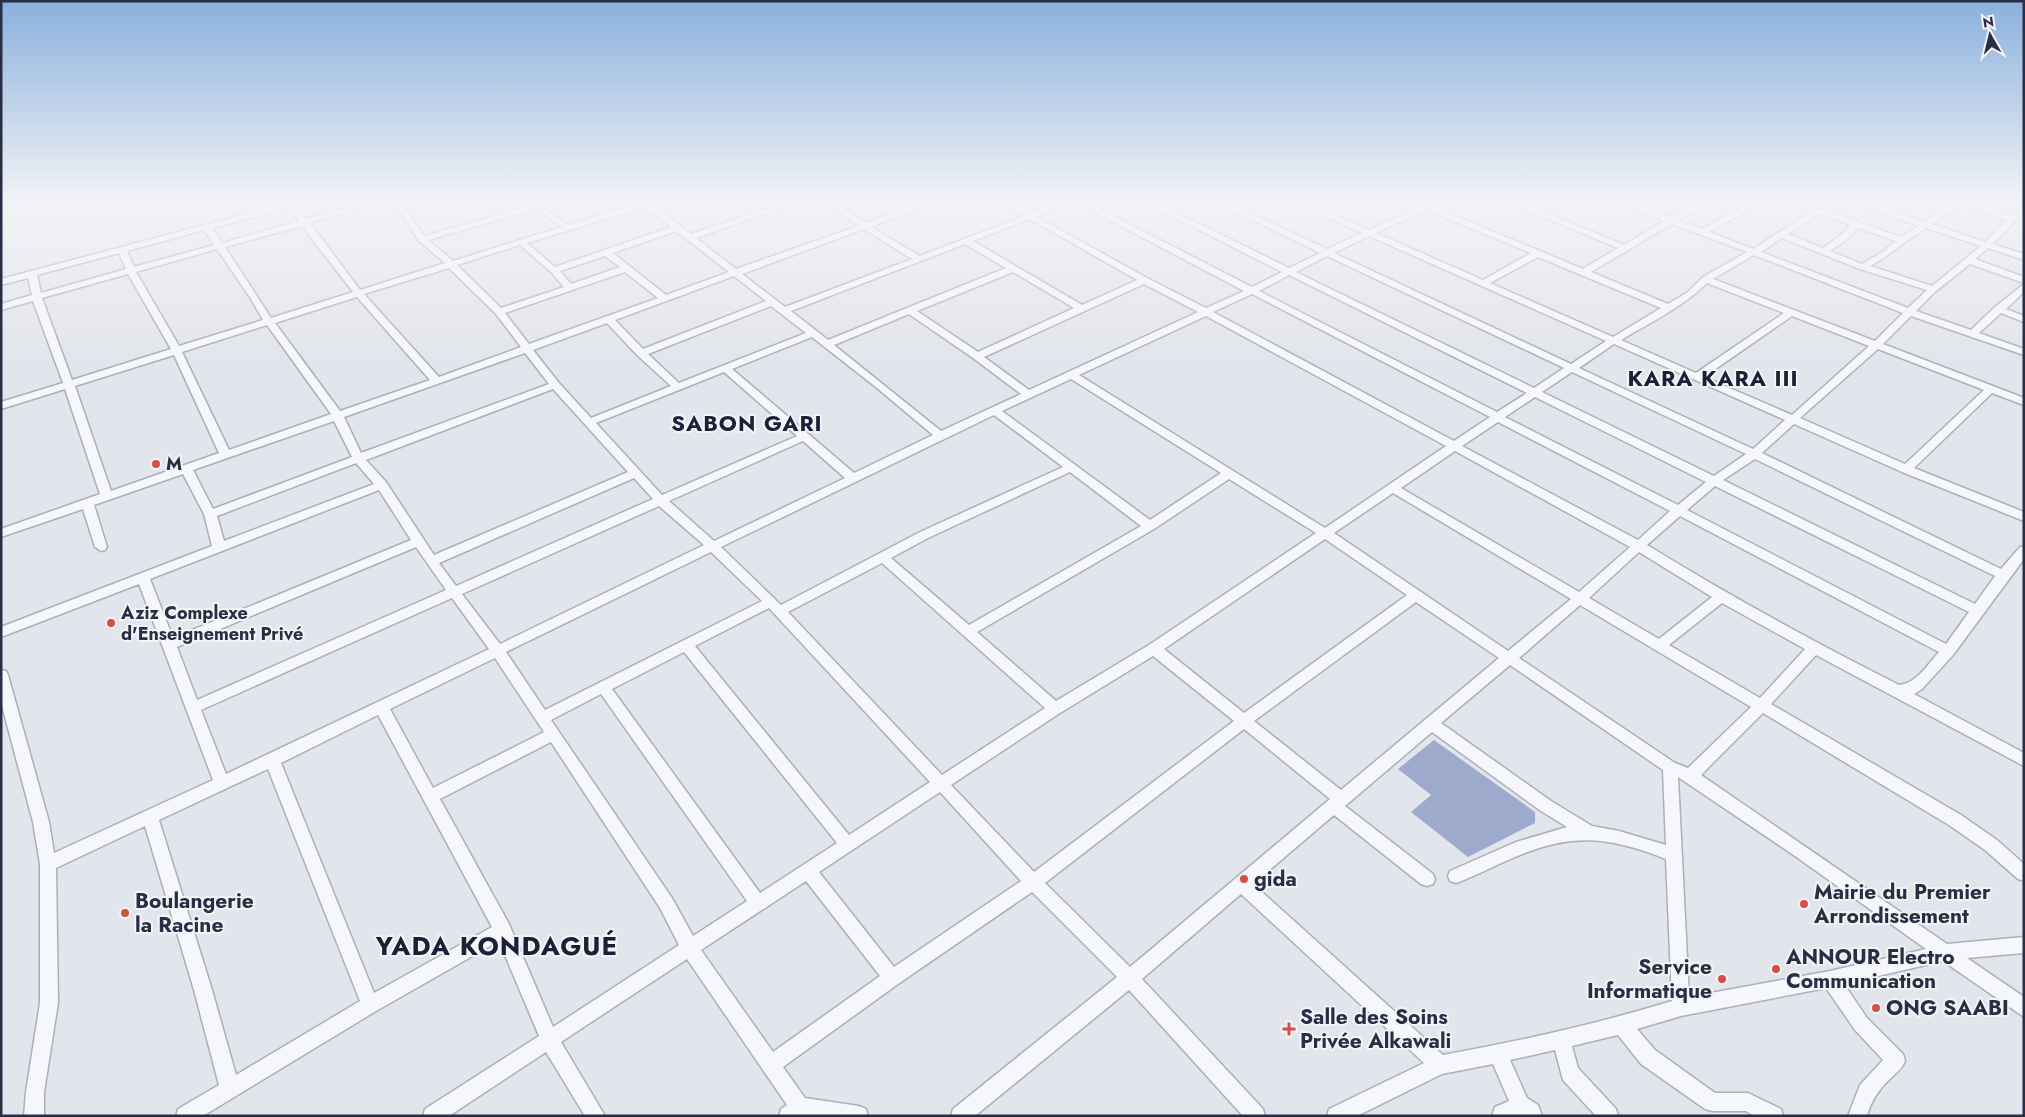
<svg xmlns="http://www.w3.org/2000/svg" width="2025" height="1117" viewBox="0 0 2025 1117" font-family="Jost,sans-serif">
	<style>
		.water { fill: #9eaacc }
		.lines { fill: none; stroke-linecap: round; stroke-linejoin: round }
		.minor-casing { stroke: #acaeba; stroke-width: 3 }
		.minor { fill: #f6f7fa; fill-rule: evenodd }
		.poi-dot { fill: #d25146; stroke: #f3f4f9; stroke-width: 2 }
		.labels { text-anchor: middle; dominant-baseline: central; stroke-width: 4; stroke-linejoin: round; paint-order: stroke }
		.poi-label { font-size: 18px; font-weight: bold; fill: #2a2e44; stroke: #f3f4f9; text-anchor: start }
		.near-poi-label { font-size: 21px; font-weight: bold; fill: #2a2e44; stroke: #f3f4f9; text-anchor: start }
		.district-label { font-size: 22px; font-weight: bold; letter-spacing: 1px; fill: #1c1f35; stroke: #f3f4f9 }
		.near-district-label { font-size: 26px; font-weight: bold; letter-spacing: 1px; fill: #1c1f35; stroke: #f3f4f9 }
	</style>
	<rect width="100%" height="100%" fill="#e3e5ec"/>
	<path class="water" d="M1434,740L1535,812V823L1468,857L1411,812L1431,795L1398,769Z"/>
	<g class="lines">
		<g class="minor-casing">
			<path id="minor" d="M291,202H305L296,206L306,219L367,202H381L310,223L360,290L445,263L419,241L393,202H401L424,236L538,204L568,225L640,202H657L653,205L691,234L785,202H798L696,238L736,269L858,226L827,202H837L865,223L923,202H935L871,227L920,256L1024,216L1001,202H1011L1031,213L1060,202H1072L1037,217L1147,278L1206,308L1244,291L1075,202H1086L1252,287L1282,272L1144,202H1155L1289,268L1320,253L1215,202H1226L1327,249L1362,233L1294,202H1305L1369,230L1420,207L1410,202L1426,204L1442,202L1434,207L1583,269L1618,248L1508,202H1520L1624,245L1664,221L1619,202H1631L1671,217L1700,202H1711L1678,220L1702,229L1752,202H1763L1709,232L1753,249L1812,211L1790,202H1802L1901,237L1919,226L1851,202H1864L1924,222L1955,202H1969L2011,216L2024,209V215L2015,221L1993,244L2024,254V260L1988,248L1975,259L2024,277V283L1970,264L1936,291L1916,311L1971,330L1995,307L2024,284V292L2006,309L2024,316V322L2001,313L1979,333L2024,349V355L1911,316L1883,344L2024,398V405L1992,393L1914,468L2024,512V521L1902,472L1794,424L1762,453L2001,569L2020,547L2024,546V559L1953,655L1922,689L1914,694L2024,753V766L1816,655L1771,704L1961,815L1997,840L2024,864V881L2018,879L1985,850L1949,825L1763,713L1701,775L1947,944L2024,937V953L1967,958L2024,997V1017L1943,961L1844,984L1867,1018L1903,1054L1905,1061C1902,1069 1896,1073 1890,1079C1879,1089 1871,1101 1867,1116H1848L1860,1085L1883,1060L1855,1030L1826,988L1681,1016L1637,1029L1655,1050L1715,1093H1748L1781,1109L1783,1116H1754L1746,1111H1712L1705,1109L1641,1064L1618,1035L1572,1046L1578,1068L1616,1109L1618,1116H1596L1563,1080L1555,1050L1510,1060L1527,1098L1538,1105L1542,1116H1492L1495,1107L1509,1101L1493,1064L1442,1074L1357,1116H1327L1329,1109L1424,1063L1241,894L1142,979L1263,1109L1265,1116H1243L1129,990L975,1116H951L953,1109L1117,977L1032,892L898,984L783,1067L805,1098L859,1106L866,1109L868,1116H779L781,1109L787,1105L687,959L561,1042L605,1116H585L546,1052L449,1116H423L425,1109L539,1036L499,941L376,1011L203,1116H176L178,1109L219,1085L194,990L145,826L56,868L58,1003L44,1092V1116H24L26,1092L40,1003V864L33,822L1,702V670L6,671L8,675L49,822L54,853L213,780L139,584L1,637V627L212,546L204,514L183,474L94,505L107,547L105,550L101,551L95,547L83,509L1,537V529L100,494L65,389L1,409V402L63,383L33,301L1,310V304L32,295L28,278L1,285V279ZM1962,205L2006,220L1985,242L1932,224ZM645,207L671,227L555,267L527,243ZM289,208L299,221L222,243L212,228ZM537,209L561,227L453,261L428,240ZM1427,210L1531,253L1483,280L1376,233ZM1820,214L1851,225L1841,235L1823,248L1788,234ZM1030,219L1137,280L1082,305L973,241ZM1672,224L1747,252L1703,277L1688,292L1668,304L1591,272ZM302,226L353,292L271,318L225,247ZM1858,228L1896,241L1884,251L1862,264L1830,251L1847,239ZM1926,228L1981,246L1932,286L1870,266C1890,255 1907,240 1926,228ZM864,229L912,259L785,307L742,274ZM204,230L214,245L134,267L127,251ZM676,231L729,272L666,295L613,253ZM1369,236L1606,341L1571,364L1334,253ZM1782,238L1860,269L1927,290L1908,308L1761,252ZM965,244L1006,268L828,340L791,311ZM520,245L551,272L564,287L501,308L457,265ZM217,249L251,299L263,320L179,346L136,272ZM119,253L126,269L41,293L37,275ZM1754,255L1903,313L1875,341L1713,279ZM605,256L620,267L571,284L560,271ZM1327,256L1564,368L1534,388L1296,272ZM1538,257L1661,308L1613,337L1490,283ZM449,268L496,314L521,347L439,377L364,294ZM625,272L658,298L529,344L505,313ZM1013,272L1074,308L978,352L917,311ZM128,274L171,349L72,380L42,298ZM1289,275L1527,393L1497,412L1259,291ZM734,276L766,301L643,349L615,320ZM1707,283L1784,313L1696,373L1621,340C1651,322 1683,307 1707,283ZM1144,284L1198,312L1029,390L984,357ZM1252,294L1490,417L1454,441L1213,312ZM357,297L430,380L340,411L275,323ZM771,306L806,333L679,383L648,354ZM909,314L973,358L1021,394L941,431L834,345ZM1206,316L1446,446L1325,528L1079,375ZM1792,316L1869,346L1792,415L1704,377ZM607,323L637,355L671,386L591,418L559,383L533,350ZM267,325L331,414L229,450L182,352ZM812,337L877,388L933,435L854,473L732,369ZM1614,344L1785,420L1753,449L1579,368ZM1878,349L1984,390L1905,464L1800,418ZM525,353L549,384L361,453L344,417ZM174,355L219,453L111,491L75,386ZM724,372L797,436L662,495L596,423ZM1572,372L1746,454L1714,476L1542,392ZM1071,379L1221,473L1150,520L1002,411ZM553,389L628,472L434,555L386,482L366,460ZM1535,397L1706,482L1678,505L1505,417ZM994,415L1063,467L920,532L781,605L721,547ZM334,421L352,457L213,509L193,470ZM1498,422L1670,511L1638,540L1462,446ZM803,441L845,478L714,541L669,501ZM1455,451L1630,547L1579,592L1401,488ZM1755,459L1995,576L1975,604L1723,480ZM356,463L374,484L224,541L217,516ZM1070,472L1141,526L969,625L891,558L928,538ZM634,478L653,499L456,586L439,563ZM1229,479L1316,533L1149,645L1056,701L977,632L1154,529ZM1715,486L1969,612L1946,644L1687,510ZM379,490L411,540L173,638L150,579ZM1393,493L1571,599L1508,651L1334,533ZM659,506L704,545L500,644L462,594ZM1680,516L1939,652C1928,664 1916,684 1899,685C1812,641 1730,596 1647,545ZM1325,539L1407,595L1244,713L1164,649ZM416,547L446,590L197,700L177,647ZM711,552L762,601L545,710L506,652ZM1639,552L1712,597L1659,639L1589,598ZM882,563L1045,708L942,775L788,612ZM452,598L489,649L226,774L201,710ZM1416,602L1499,658L1341,790L1254,721ZM1722,603L1805,649L1760,698L1669,645ZM1580,605L1751,707L1688,768L1675,763L1519,658ZM769,608L930,782L849,835L695,646ZM684,652L837,843L760,893L612,689ZM1153,656L1234,721L1034,872L951,785L1060,713ZM495,658L544,732L433,788L390,709ZM1510,665L1663,770L1666,845L1619,831L1592,826L1551,801L1441,723ZM601,694L747,901L693,936L672,898L551,720ZM378,715L492,927L374,993L281,763ZM1244,729L1330,799L1130,967L1045,883ZM1432,732L1541,811L1567,827L1516,842L1450,871L1448,876L1450,881L1456,883C1476,876 1495,865 1515,857C1573,832 1609,837 1666,859L1672,1001C1597,1024 1520,1041 1443,1055L1253,884L1334,815L1421,884L1427,886L1433,884L1435,879L1433,874L1345,806ZM551,742L660,908L679,945L553,1027L509,924L440,799ZM268,769L360,1001L236,1075L212,990L159,820ZM1678,777L1795,856L1926,949L1830,971L1689,997ZM940,792L1021,881L894,967L819,872ZM806,881L880,976L773,1052L701,950Z"/>
		</g>
		<use href="#minor" class="minor"/>
	</g>
	<linearGradient id="sky" x2="0" y2="1"><stop stop-color="#8ab0dd"/><stop offset="0.56" stop-color="#f2f3f6"/><stop offset="1" stop-color="#f2f3f6" stop-opacity="0"/></linearGradient>
	<rect width="2025" height="359" fill="url(#sky)"/>
	<g class="poi-dot">
		<circle cx="156" cy="464" r="5"/>
		<circle cx="111" cy="623" r="5"/>
		<circle cx="1244" cy="879" r="5"/>
		<circle cx="1804" cy="904" r="5"/>
		<circle cx="125" cy="913" r="5"/>
		<circle cx="1776" cy="969" r="5"/>
		<circle cx="1722" cy="979" r="5"/>
		<circle cx="1876" cy="1008" r="5"/>
		<path d="M1286.5 1021.5h5v5h5v5h-5v5h-5v-5h-5v-5h5z"/>
	</g>
	<g class="labels">
		<g class="poi-label">
			<text x="166" y="464">M</text>
			<text x="121" y="613">Aziz Complexe<tspan x="121" dy="21">d'Enseignement Privé</tspan></text>
		</g>
		<g class="near-poi-label">
			<text x="1254" y="879">gida</text>
			<text x="1814" y="892">Mairie du Premier<tspan x="1814" dy="24">Arrondissement</tspan></text>
			<text x="135" y="901">Boulangerie<tspan x="135" dy="24">la Racine</tspan></text>
			<text x="1786" y="957">ANNOUR Electro<tspan x="1786" dy="24">Communication</tspan></text>
			<text x="1712" y="967" text-anchor="end">Service<tspan x="1712" dy="24">Informatique</tspan></text>
			<text x="1886" y="1008">ONG SAABI</text>
			<text x="1300" y="1017">Salle des Soins<tspan x="1300" dy="24">Privée Alkawali</tspan></text>
		</g>
		<g class="district-label">
			<text x="1713" y="378">KARA KARA III</text>
			<text x="747" y="423">SABON GARI</text>
		</g>
		<g class="near-district-label">
			<text x="497" y="946">YADA KONDAGUÉ</text>
		</g>
	</g>
	<rect width="2025" height="1117" fill="none" stroke="#2a2e44" stroke-width="5"/>
	<g transform="translate(1990 35) rotate(352)" stroke="#f3f4f9" stroke-width="4" paint-order="stroke">
	<path d="M0-4L9 19L0 12L-9 19Z" fill="#2a2e44"/>
	<text y="-8" font-size="14" font-weight="bold" text-anchor="middle" fill="#2a2e44">N</text>
	</g>
</svg>
